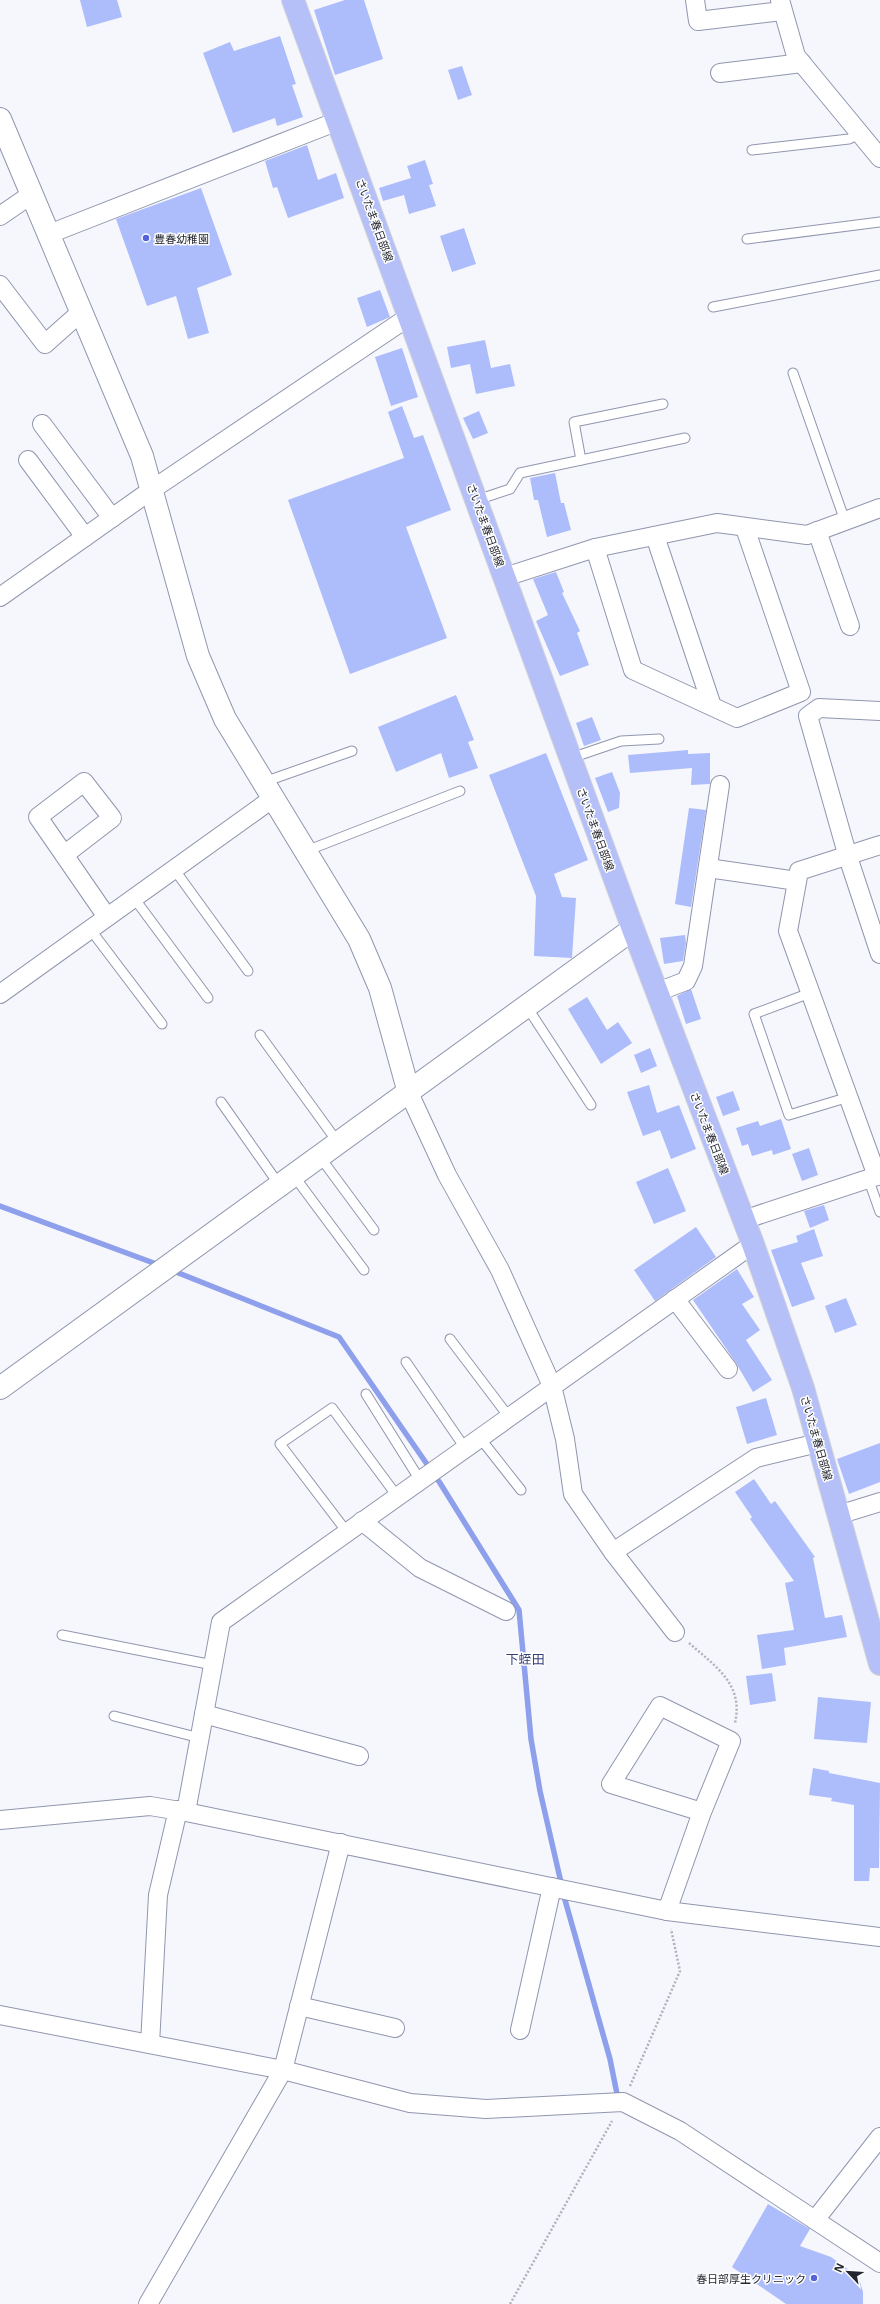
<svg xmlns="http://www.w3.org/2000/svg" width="880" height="2304" viewBox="0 0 880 2304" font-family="'Open Sans','Noto Sans JP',sans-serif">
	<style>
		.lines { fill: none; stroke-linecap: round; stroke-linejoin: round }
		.stream { stroke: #8e9feb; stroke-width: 5.5 }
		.building { fill: #adbcfb }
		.service-casing { stroke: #9096ae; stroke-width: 11 }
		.minor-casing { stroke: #9096ae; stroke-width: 20 }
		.tertiary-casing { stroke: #9096ae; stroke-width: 24 }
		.primary-casing { stroke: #d3d4d6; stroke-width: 24 }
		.path { stroke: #b1b2b9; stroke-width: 2.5; stroke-dasharray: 2 2; stroke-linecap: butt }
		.service { stroke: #fff; stroke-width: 9 }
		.minor { stroke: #fff; stroke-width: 18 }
		.tertiary { stroke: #fff; stroke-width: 22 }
		.primary { stroke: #b5bff8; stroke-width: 22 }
		.poi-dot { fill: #5562d9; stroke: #fff; stroke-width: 1.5 }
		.labels { text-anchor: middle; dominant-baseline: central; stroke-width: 3; stroke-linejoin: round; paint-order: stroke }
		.street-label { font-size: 11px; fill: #242730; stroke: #fff }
		.poi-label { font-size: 11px; fill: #242730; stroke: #fff; text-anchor: start }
		.quarter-label { font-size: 13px; fill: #343e78; stroke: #fff }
	</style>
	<rect width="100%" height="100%" fill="#f6f7fd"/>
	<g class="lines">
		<g class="stream">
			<path d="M0,1206L159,1265"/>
			<path d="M171,1270L339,1337L440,1483L519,1610L531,1739L540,1791L565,1900L610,2059L617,2094"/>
		</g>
	</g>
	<g class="building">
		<path d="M80,0H117L122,17L87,27Z"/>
		<path d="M345,0H364L383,59L335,75L314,10Z"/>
		<path d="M280,36L296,84L292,85L303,117L277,126L275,118L233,133L203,53L230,42L234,51Z"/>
		<path d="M462,66L472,95L458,100L448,70Z"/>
		<path d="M307,145L318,180L336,173L344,198L288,218L277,187L273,188L265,161Z"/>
		<path d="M425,160L433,184L429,185L436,206L409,214L404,195L383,201L379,188L411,178L407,166Z"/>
		<path d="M201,188L232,275L197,288L209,333L188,339L176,296L147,306L116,219Z"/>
		<path d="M464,228L476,264L452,272L440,236Z"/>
		<path d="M380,290L390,317L367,327L357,298Z"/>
		<path d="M485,340L491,368L510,364L515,386L476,394L470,364L451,368L447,347Z"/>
		<path d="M402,348L418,397L391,406L375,357Z"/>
		<path d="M402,406L414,438L423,435L451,510L406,527L447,638L350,674L288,500L404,458L388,412Z"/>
		<path d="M479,411L488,433L473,439L463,418Z"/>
		<path d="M555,473L561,503H564L571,530L547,537L538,500H534L530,478Z"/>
		<path d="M556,572L564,592L562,593L580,631L577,633L589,665L560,676L536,621L548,615L533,579Z"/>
		<path d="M456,695L474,740L468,742L478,768L449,778L441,753L396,772L378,727Z"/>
		<path d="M592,717L601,740L584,746L576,723Z"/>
		<path d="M688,750V754L710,753V784L691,785L692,768L630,773L628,755Z"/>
		<path d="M546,753L588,860L554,874L562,897L576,898L572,958L534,956L536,896L489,775Z"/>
		<path d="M612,772L620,793L619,808L608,812L595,778Z"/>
		<path d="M689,808L706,810L691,907L675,904Z"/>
		<path d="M685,935L686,943L683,961L664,964L660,938Z"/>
		<path d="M691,989L701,1019L686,1024L677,996Z"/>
		<path d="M587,997L607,1030L618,1022L632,1043L601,1064L568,1009Z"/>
		<path d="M650,1048L657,1066L641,1073L634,1055Z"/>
		<path d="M649,1085L657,1113L679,1105L696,1149L671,1159L660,1130L643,1136L627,1092Z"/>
		<path d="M733,1091L740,1110L723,1116L716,1097Z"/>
		<path d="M781,1119L791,1149L773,1155L772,1150L752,1156L748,1144L742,1146L736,1128L758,1121L760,1126Z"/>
		<path d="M809,1148L818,1175L802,1181L792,1154Z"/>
		<path d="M668,1168L686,1211L654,1224L636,1182Z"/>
		<path d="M824,1205L829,1220L810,1228L804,1211Z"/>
		<path d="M696,1227L716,1257L655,1301L634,1270Z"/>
		<path d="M814,1229L823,1256L801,1263L815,1299L792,1307L771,1250L798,1242L796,1236Z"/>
		<path d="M737,1269L754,1297L742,1304L760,1330L746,1340L772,1380L753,1392L736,1363L693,1300Z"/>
		<path d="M846,1298L857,1325L835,1333L825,1306Z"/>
		<path d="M766,1398L777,1435L747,1444L736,1407Z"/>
		<path d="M880,1443V1482L849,1494L837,1459Z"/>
		<path d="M754,1479L771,1504L775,1501L815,1557L813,1558L825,1618L842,1615L847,1637L784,1648L786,1665L762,1669L757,1635L794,1630L785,1583L794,1581L750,1519L752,1517L735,1492Z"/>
		<path d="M772,1673L776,1701L750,1705L746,1676Z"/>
		<path d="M818,1697L871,1702L867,1743L814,1739Z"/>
		<path d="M813,1768L829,1771V1773L880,1783L879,1868H870L869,1881H854V1805L831,1801L832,1798L809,1795Z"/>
		<path d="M768,2204L810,2229L800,2246L831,2257L853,2273L860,2282L863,2292V2304H786L732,2267Z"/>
	</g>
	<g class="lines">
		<g class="service-casing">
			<g id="service">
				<path d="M752,150L849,139L859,134"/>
				<path d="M747,239L880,222"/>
				<path d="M713,307L880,275"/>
				<path d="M793,373L845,521"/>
				<path d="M581,460L574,422L663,404"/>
				<path d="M477,500L510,489L520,473L685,438"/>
				<path d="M571,758L621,741L659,739"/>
				<path d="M264,782L352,751"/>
				<path d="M306,851L460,791"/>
				<path d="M174,869L248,971"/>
				<path d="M134,898L208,998"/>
				<path d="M90,929L162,1024"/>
				<path d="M810,993L754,1014L789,1115L849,1097"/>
				<path d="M527,1007L591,1105"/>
				<path d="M260,1035L339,1144"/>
				<path d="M221,1102L280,1186"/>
				<path d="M320,1157L374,1230"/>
				<path d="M294,1176L364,1270"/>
				<path d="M868,1178L880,1212"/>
				<path d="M450,1339L509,1417"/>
				<path d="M406,1362L465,1448"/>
				<path d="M366,1394L420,1480"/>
				<path d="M480,1438L521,1490"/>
				<path d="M347,1532L280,1444L332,1408L397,1496"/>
				<path d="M62,1635L213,1665"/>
				<path d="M114,1716L200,1738"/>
			</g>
		</g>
		<g class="minor-casing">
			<g id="minor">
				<path d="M695,0L698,21L782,11"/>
				<path d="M780,0L796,56L880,158"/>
				<path d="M720,73L802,63"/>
				<path d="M0,216L32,194"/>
				<path d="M49,234L338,121"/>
				<path d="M0,285L45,344L81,312"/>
				<path d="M42,424L112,518"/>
				<path d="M28,460L85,537"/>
				<path d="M817,531L850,626"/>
				<path d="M655,536L712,706"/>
				<path d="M595,548L633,670L737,718L801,692L745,528"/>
				<path d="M505,577L595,548L717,523L807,535L880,508"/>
				<path d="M0,597L150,491L410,316"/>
				<path d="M880,711L819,708L808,716L848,857L880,954"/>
				<path d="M64,855L112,818L84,782L38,817L107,917"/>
				<path d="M708,868L797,881"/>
				<path d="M657,992L686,981L693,966L720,785"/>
				<path d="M0,994L272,799"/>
				<path d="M409,1093L447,1175L500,1270L552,1386L565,1439L573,1494L613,1552L675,1632"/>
				<path d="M877,1176L788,931L799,871L880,845"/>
				<path d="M743,1220L880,1175"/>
				<path d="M675,1299L728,1369"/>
				<path d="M838,1515L880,1502"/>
				<path d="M362,1521L420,1568L506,1611"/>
				<path d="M613,1552L756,1458L818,1443"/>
				<path d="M204,1714L359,1756"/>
				<path d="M186,1812L221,1622L753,1244"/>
				<path d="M0,1820L150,1806L186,1812L667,1911L880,1937"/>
				<path d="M667,1911L702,1812L731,1741L660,1706L611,1784L702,1812"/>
				<path d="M299,2006L395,2028"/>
				<path d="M0,2015L283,2070L410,2103L486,2109L623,2102L680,2131L880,2263"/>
				<path d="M520,2030L552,1887"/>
				<path d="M150,2044L158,1895L178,1810"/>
				<path d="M815,2220L880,2137"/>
				<path d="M148,2304L283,2070L341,1843"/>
			</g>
		</g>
		<g class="tertiary-casing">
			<g id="tertiary">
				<path d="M0,119L142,456L198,656L225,719L359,939L380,988L409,1093"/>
				<path d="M0,1388L633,929"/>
			</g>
		</g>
		<g class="primary-casing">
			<path id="primary" d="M293,0L633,929L753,1244L803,1388L880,1664"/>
		</g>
		<g class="path">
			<path d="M689,1643C715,1666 744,1684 735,1723"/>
			<path d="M630,2086L680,1971L671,1929"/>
			<path d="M510,2304L612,2121"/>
		</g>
		<use href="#service" class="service"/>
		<use href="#minor" class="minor"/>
		<use href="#tertiary" class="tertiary"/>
		<use href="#primary" class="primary"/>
	</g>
	<g class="poi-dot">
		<circle cx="146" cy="238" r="4"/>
		<circle cx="814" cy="2278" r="4"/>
	</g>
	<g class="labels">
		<g class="street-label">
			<text transform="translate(375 220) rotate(70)">さいたま春日部線</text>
			<text transform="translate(486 525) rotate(70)">さいたま春日部線</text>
			<text transform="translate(596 829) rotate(70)">さいたま春日部線</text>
			<text transform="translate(710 1133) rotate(69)">さいたま春日部線</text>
			<text transform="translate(817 1438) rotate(74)">さいたま春日部線</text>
		</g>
		<g class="poi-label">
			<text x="154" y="238">豊春幼稚園</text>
			<text x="806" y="2278" text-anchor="end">春日部厚生クリニック</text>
		</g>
		<g class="quarter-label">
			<text x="525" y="1659">下蛭田</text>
		</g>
	</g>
	<g transform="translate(848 2272) rotate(295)" stroke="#ffffff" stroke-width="3" paint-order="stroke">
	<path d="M0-3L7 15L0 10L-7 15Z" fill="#242730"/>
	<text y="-6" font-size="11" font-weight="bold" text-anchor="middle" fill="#242730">N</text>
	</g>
</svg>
